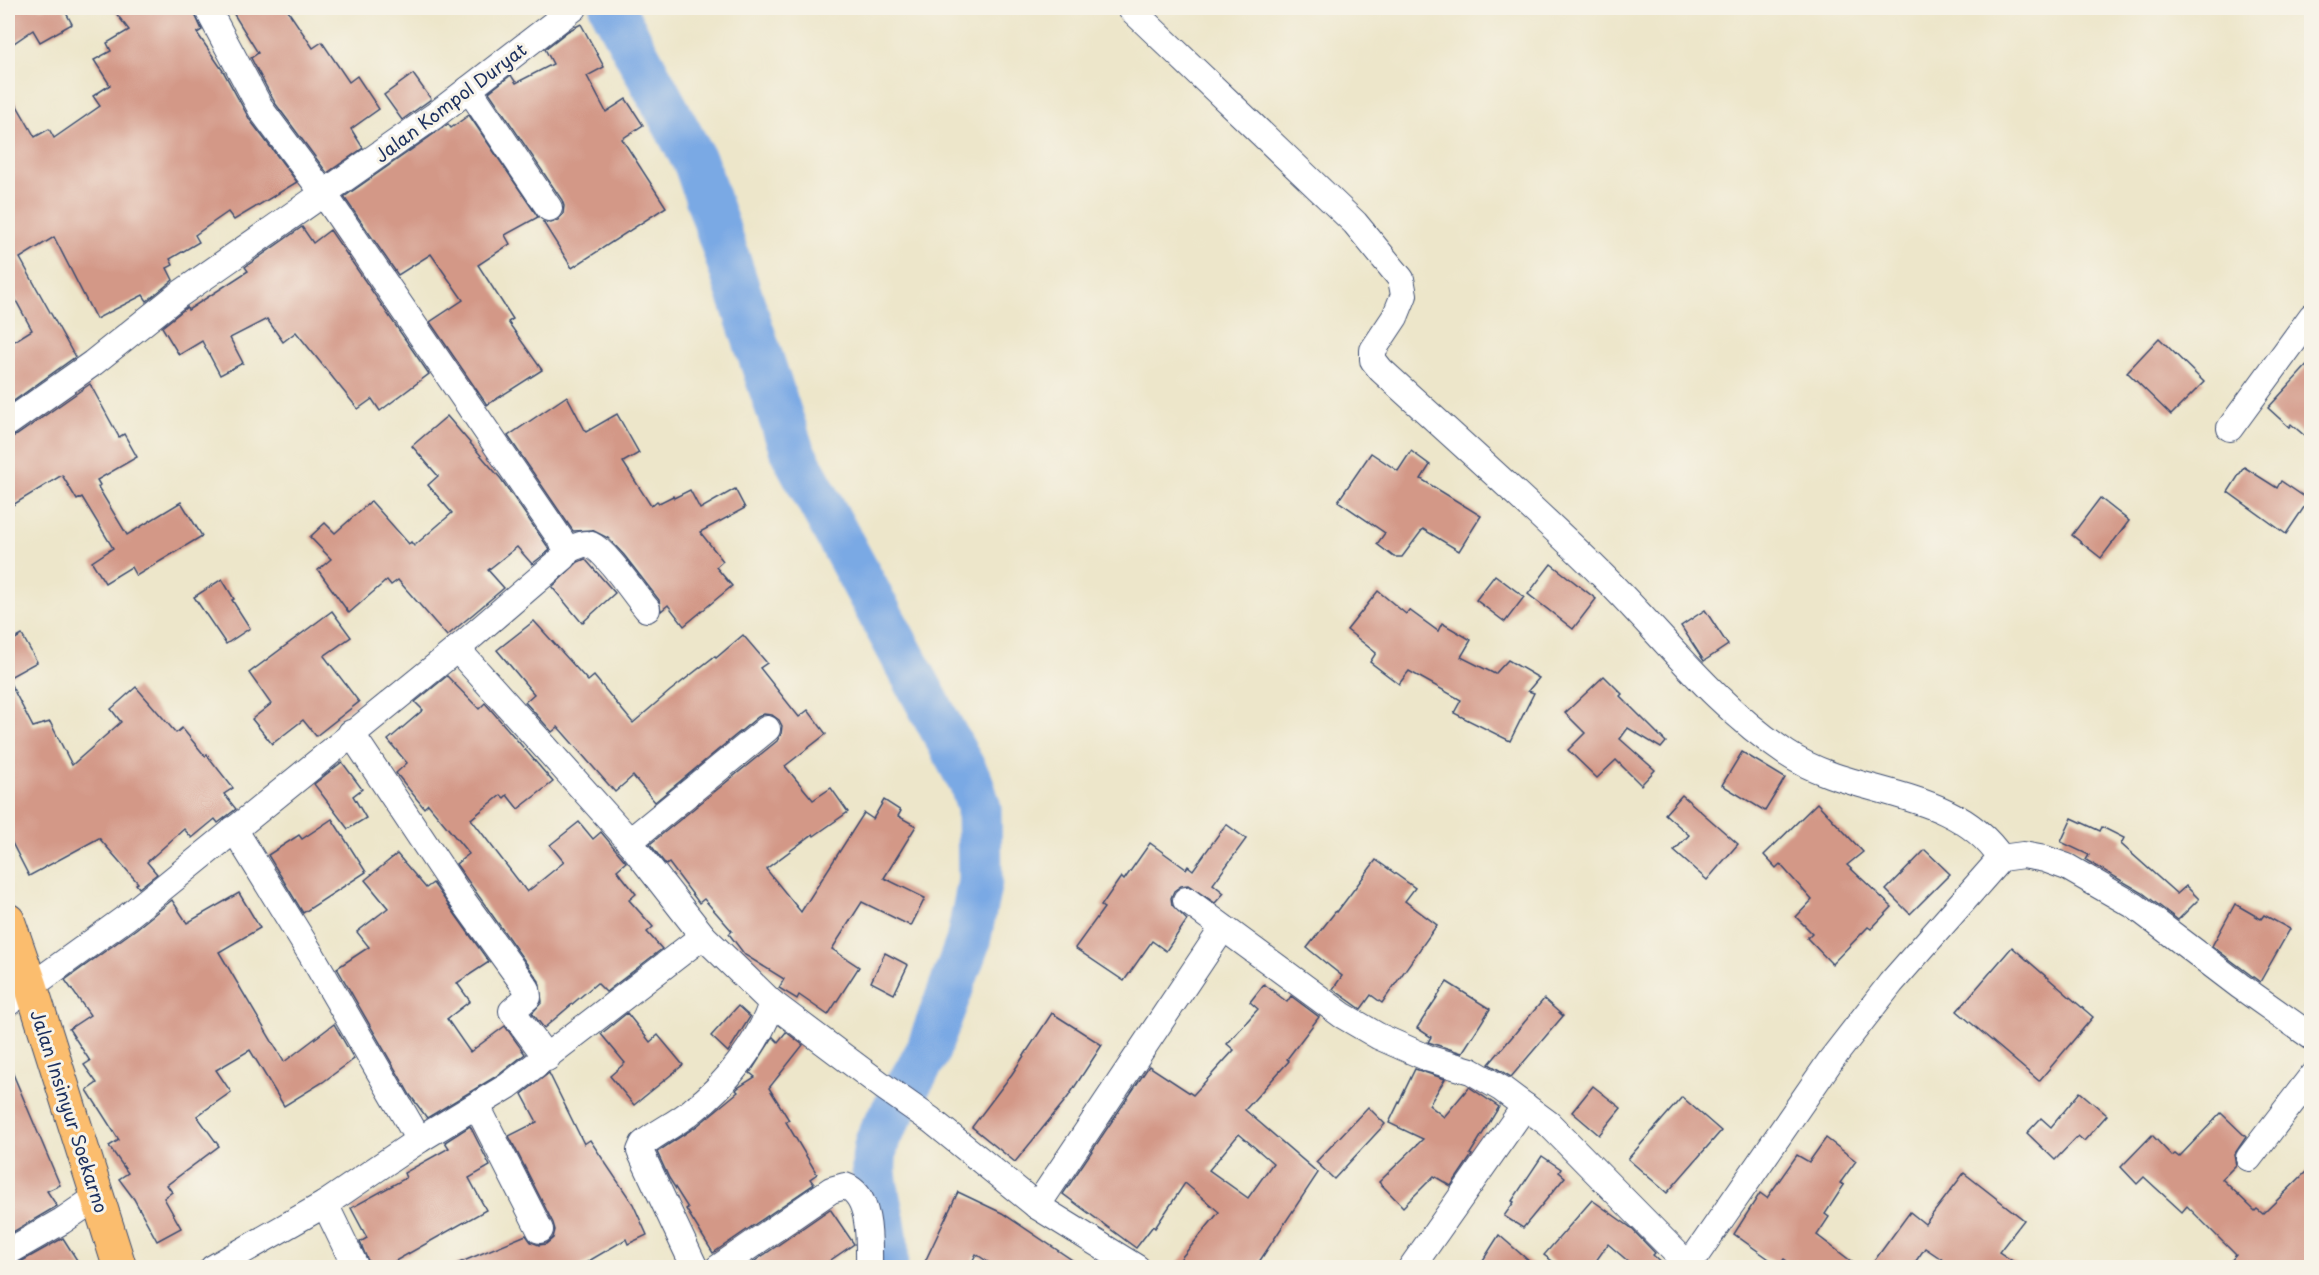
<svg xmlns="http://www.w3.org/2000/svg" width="2319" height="1275" viewBox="0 0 2319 1275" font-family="'Playpen Sans',sans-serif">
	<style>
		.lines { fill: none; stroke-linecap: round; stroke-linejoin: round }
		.river { stroke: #7aa9e4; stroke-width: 45 }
		.building { fill: #d39887; fill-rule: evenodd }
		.minor-casing { stroke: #3a4a6e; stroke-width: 28 }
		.major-casing { stroke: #3a4a6e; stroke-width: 35 }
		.minor { stroke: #fff; stroke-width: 26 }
		.major { stroke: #fbbd6e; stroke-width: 33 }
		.labels { text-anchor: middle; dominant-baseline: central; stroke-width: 6; stroke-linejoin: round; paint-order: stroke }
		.street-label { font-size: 18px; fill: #1b2f5e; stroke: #f7f3e8 }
	</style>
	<rect width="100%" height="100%" fill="#f7f3e8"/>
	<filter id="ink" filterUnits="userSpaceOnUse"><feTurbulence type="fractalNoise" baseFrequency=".0167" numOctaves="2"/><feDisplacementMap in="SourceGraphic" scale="12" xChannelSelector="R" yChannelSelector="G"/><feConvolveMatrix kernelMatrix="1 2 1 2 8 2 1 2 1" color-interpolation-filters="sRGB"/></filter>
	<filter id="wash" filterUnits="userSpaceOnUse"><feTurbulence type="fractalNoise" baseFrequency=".008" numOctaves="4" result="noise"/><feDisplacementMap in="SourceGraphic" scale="24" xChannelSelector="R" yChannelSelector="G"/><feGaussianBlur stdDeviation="1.35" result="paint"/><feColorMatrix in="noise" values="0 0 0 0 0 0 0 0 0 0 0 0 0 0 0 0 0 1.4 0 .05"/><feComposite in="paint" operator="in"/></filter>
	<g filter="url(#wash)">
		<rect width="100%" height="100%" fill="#ede6ca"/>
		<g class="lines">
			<path class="river" d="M612,8L696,164L792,451L971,783L979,808L980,881L968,942L927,1053L880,1134C861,1178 893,1222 885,1268"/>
		</g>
		<g id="blocks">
			<g class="building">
				<path d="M8,8H66L64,9L72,24L40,42L33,30L8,47Z"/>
				<path d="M112,8H192L202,30L197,33L223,71L250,120L297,182L234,220L228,212L195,235L199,242L170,259L173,265L167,268L173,280L147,301L143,295L96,319L54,237L20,258L75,357L8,405V345L32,330L8,286V90L35,137L49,129L54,138L100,106L93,96L110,85L94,60L111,51L107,43L129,30Z"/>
				<path d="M224,8H286L313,48L322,42L349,82L357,76L379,109L351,129L363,148L327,173L275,103L251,58L258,53L232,11L227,14Z"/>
				<path d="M581,24L604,67L587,76L606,112L626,99L643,125L622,139L666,207L572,268L543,222L551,223L558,220L563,214L564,206L562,200L489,92L511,75L516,83L553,64L545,49L568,31Z"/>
				<path d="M413,74L431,99L402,120L384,95Z"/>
				<path d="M469,115L538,217L505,235L510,244L478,265L513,319L508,322L542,370L487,405L430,322L463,300L431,254L398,275L344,197L448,124L451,128Z"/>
				<path d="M302,227L313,243L330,230L429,374L380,411L372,399L358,409L296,332L283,342L267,319L230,338L243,363L220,375L202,341L179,355L162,327L187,307L188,310L248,271L245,267Z"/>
				<path d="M2159,338L2204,382L2171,415L2127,372Z"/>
				<path d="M2312,360V442L2291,424L2289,427L2268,408Z"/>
				<path d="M90,384L119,437L124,434L137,457L97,480L100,485L98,487L127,535L181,502L202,536L136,576L131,567L105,583L92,562L113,548L82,497L77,500L62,475L8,508V438L17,435Z"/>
				<path d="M567,396L586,432L617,414L639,453L623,462L651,506L657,501L659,503L673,496L674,498L690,490L700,509L735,489L745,508L700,532L723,561L716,567L732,586L684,626L668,605L661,611L659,600L624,555L608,538L592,530L573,531L508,436Z"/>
				<path d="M447,416L501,479L550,550L532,564L517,547L488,570L504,588L447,636L398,580L391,585L387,580L349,613L318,570L331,559L310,537L325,523L335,533L371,501L409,544L411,542L414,546L452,513L428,485L438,476L412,446Z"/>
				<path d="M1411,451L1430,465L1421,479L1481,516L1459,551L1423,529L1402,557H1394L1377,544L1385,533L1338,501L1371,453L1398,471Z"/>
				<path d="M2244,467L2277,488L2281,481L2309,500L2286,534L2228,492Z"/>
				<path d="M2100,498L2129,521L2101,558L2072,535Z"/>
				<path d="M585,559L615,593L582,623L552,587L578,562Z"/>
				<path d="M1551,564L1596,599L1573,629L1528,594Z"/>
				<path d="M1495,575L1524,597L1505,622L1476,600Z"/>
				<path d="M222,579L234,599L232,600L250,628L226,644L194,597Z"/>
				<path d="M1378,591L1406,614L1409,610L1438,631L1442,623L1471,640L1461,657L1495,674L1508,660L1539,678L1528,691L1534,693L1510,741L1454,713L1461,700L1409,671L1399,684L1370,662L1376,653L1347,630Z"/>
				<path d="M1705,610L1728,645L1704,661L1681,626Z"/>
				<path d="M332,611L351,637L324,656L359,702L316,736L303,720L272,744L252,719L271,704L249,673Z"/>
				<path d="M534,621L588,681L594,676L633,723L670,691L715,656L716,658L743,635L767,663L760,668L799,717L808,710L826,734L785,766L813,800L831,788L848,812L814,836L813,834L766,869L801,912L864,813L873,819L884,800L901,811L898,816L916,826L884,878L925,898L911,926L862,902L832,949L859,967L828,1015L799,995L797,999L779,988L784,979L745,955L729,934L732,931L704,899L699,903L669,863L666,865L650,844L777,741L781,734L782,726L779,720L772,715L764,714L758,717L655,802L633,776L615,792L558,727L552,732L525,702L534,694L497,650Z"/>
				<path d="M22,635L37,662L8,678V643Z"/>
				<path d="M447,676L479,709L485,703L553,782L518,809L507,795L504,798L501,795L471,819L527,892L564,862L550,845L579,822L593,839L601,832L626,862L617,870L636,894L629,900L653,927L647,932L662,949L606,992L597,983L544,1028L532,1013L542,1002L539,981L456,864L469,854L428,804L424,808L396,773L407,763L388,740L423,710L415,702Z"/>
				<path d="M1604,676L1622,694L1620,696L1666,742L1661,748L1628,728L1620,739L1655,770L1641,785L1616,760L1597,778L1568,750L1585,733L1565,713Z"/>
				<path d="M8,679L33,727L50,722L72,765L121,722L111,709L136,687L176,733L182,728L205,756L207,755L233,788L224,794L236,809L218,823L215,819L192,838L184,829L147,862L157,874L139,888L136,884L138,883L99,838L29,876L8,835Z"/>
				<path d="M1742,752L1785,778L1765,811L1722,785Z"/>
				<path d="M342,762L362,789L353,796L366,818L348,829L314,784Z"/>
				<path d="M1682,795L1738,844L1707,880L1674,851L1689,835L1665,814Z"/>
				<path d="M1817,803L1863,852L1847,865L1892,907L1871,929L1868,927L1832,964L1807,938L1812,933L1796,917L1812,900L1780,864L1776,868L1764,855Z"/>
				<path d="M2072,818L2100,831L2102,827L2124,838L2121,844L2177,894L2186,886L2199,899L2178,920L2143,893L2086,860L2089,855L2061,842Z"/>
				<path d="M332,819L366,872L303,913L268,855L299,835L302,839Z"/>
				<path d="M1226,824L1246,839L1213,884L1224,893L1215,903L1188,885L1181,886L1174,891L1171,898L1172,905L1187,920L1166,951L1152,941L1124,981L1075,948L1104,908L1101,906L1121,877L1124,880L1150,843L1186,869L1188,866L1193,870Z"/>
				<path d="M1925,850L1950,874L1910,914L1886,890Z"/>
				<path d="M397,854L426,888L433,883L489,962L457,983L470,1001L447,1019L470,1052L505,1026L525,1054L500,1074L427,1118L410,1095L337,968L369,947L357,932L388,908L365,880Z"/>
				<path d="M1376,860L1415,888L1405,901L1437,925L1382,1003L1371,995L1361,1009L1333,989L1342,976L1307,948L1336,911L1337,912Z"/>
				<path d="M239,893L260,928L219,952L284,1062L334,1024L354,1059L323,1082L284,1106L250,1050L216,1070L231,1092L197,1116L219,1146L167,1185L172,1192L164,1198L181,1228L157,1241L134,1199L119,1179L128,1173L109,1146L119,1140L87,1090L97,1083L84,1065L90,1061L69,1029L90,1015L65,980L136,929L172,900L187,923Z"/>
				<path d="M2235,904L2261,919L2264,915L2290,929L2260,982L2212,946Z"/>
				<path d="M2012,947L2093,1017L2039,1081L1957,1011Z"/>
				<path d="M885,953L908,965L894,994L871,982Z"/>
				<path d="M1447,982L1490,1009L1462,1053L1428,1042L1431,1037L1417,1028Z"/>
				<path d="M1264,984L1287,1002L1291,996L1319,1017L1287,1059L1289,1061L1245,1110L1318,1173L1255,1268H1173L1219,1212L1185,1183L1155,1228L1153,1226L1136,1248L1063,1194L1149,1066L1193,1095L1234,1050L1227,1044L1258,1009L1250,1002ZM1239,1134L1273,1163L1248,1198L1209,1170Z"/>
				<path d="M1544,999L1563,1016L1511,1077L1489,1064Z"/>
				<path d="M738,1006L750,1017L728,1052L711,1036Z"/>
				<path d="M627,1013L650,1042L658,1035L683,1065L634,1105L610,1076L625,1063L601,1034Z"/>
				<path d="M1052,1013L1102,1045L1068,1097L1015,1162L972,1127L1012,1074Z"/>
				<path d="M786,1032L803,1045L769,1088L789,1120L786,1122L817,1174L810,1179L814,1184L713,1253L686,1209L688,1208L669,1178L657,1152L697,1126L738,1092L736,1090L739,1087L755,1077L750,1073L773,1037L778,1042Z"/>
				<path d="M8,1062L60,1185L47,1191L57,1206L8,1235Z"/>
				<path d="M1415,1069L1445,1079L1429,1105L1444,1117L1469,1087L1499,1107L1470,1154L1472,1155L1451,1186L1434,1176L1403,1207L1379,1182L1423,1139L1389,1123Z"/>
				<path d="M549,1073L584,1144L590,1140L633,1204L647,1235L628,1244L626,1239L577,1268H447L526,1235L531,1242L539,1245L546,1244L553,1238L555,1230L553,1223L509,1136L537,1122L522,1094Z"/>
				<path d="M1593,1086L1621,1108L1599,1135L1572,1112Z"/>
				<path d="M2080,1092L2107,1115L2084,1141L2078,1136L2055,1160L2027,1133L2041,1118L2051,1127Z"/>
				<path d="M1682,1097L1721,1131L1667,1193L1628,1159Z"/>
				<path d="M1368,1107L1385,1124L1334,1179L1316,1162Z"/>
				<path d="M2221,1113L2246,1137L2234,1155L2236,1165L2222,1179L2255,1211L2257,1209L2263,1214L2312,1166V1268H2225L2236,1255L2187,1206L2182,1212L2144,1177L2137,1184L2121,1167L2152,1135L2172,1156L2175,1154L2179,1157Z"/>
				<path d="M470,1126L490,1166L469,1178L486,1210L383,1268H371L360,1242L367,1238L351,1208L406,1178L404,1173L449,1148L445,1142Z"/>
				<path d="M1826,1138L1856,1161L1840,1183L1844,1185L1825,1214L1829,1217L1817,1235L1860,1268H1797L1784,1259L1779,1266L1734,1234L1760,1193L1767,1198L1797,1155L1809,1162Z"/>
				<path d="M1542,1156L1561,1169L1559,1172L1565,1177L1523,1228L1504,1216L1514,1202L1512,1201Z"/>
				<path d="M1964,1173L2024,1220L1999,1252L2023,1268H1955L1925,1248L1911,1268H1869L1910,1212L1925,1224Z"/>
				<path d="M958,1192L1002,1213L1084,1268H997L976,1254L969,1268H922Z"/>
				<path d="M1592,1200L1630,1227L1655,1253L1653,1255L1667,1268H1636L1608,1244L1591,1268H1562L1544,1255Z"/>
				<path d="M830,1209L854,1244L819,1268H745Z"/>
				<path d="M1499,1235L1537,1268H1478Z"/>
				<path d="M63,1238L82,1268H8L15,1265Z"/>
			</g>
		</g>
	</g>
	<g filter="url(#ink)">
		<use href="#blocks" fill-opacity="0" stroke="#3a4a6e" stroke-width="1.5"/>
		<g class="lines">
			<g class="minor-casing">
				<g id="minor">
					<path d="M1130,8L1355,223L1401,279L1404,295L1395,317L1373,350V360L1381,370C1454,437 1529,503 1600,573C1662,634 1713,704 1786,753C1853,798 1953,786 2001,858L2023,855L2045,859L2067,867L2135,906L2240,986L2312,1037"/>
					<path d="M469,89L549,208"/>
					<path d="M8,423L93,363L177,296L434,116L574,8"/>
					<path d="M2230,428L2312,316"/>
					<path d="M568,550C575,547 584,542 591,545C607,552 634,594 647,609"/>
					<path d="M457,649L624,835L703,936L772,1003L884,1087L931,1120L1037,1206L1137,1268"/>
					<path d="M351,733L459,895L527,989L528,997L512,1011L547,1058"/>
					<path d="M234,829L311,954L419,1140"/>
					<path d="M629,842L767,729"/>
					<path d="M1186,900L1342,1015L1378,1036L1430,1059L1471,1071L1502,1089L1549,1124L1688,1265"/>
					<path d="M8,1003L127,917L457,649L563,558L568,550L324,194L262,111L207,8"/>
					<path d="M477,1106L540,1230"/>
					<path d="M2249,1158L2312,1076"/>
					<path d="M325,1204L356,1268"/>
					<path d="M1037,1206L1223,928"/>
					<path d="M8,1252L62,1221L97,1197"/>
					<path d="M213,1268L325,1204L419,1140L508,1086L703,936"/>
					<path d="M695,1268L640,1151L643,1144C659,1131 678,1123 693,1110C725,1086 760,1041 772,1003"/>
					<path d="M718,1268L831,1190L845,1186C872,1195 869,1244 869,1268"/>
					<path d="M1411,1268L1525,1106"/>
					<path d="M1687,1268L1831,1060L1891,983L2001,858"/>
				</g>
			</g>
			<g class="major-casing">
				<path id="major" d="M8,920L31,986L120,1268"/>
			</g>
			<use href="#minor" class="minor"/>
			<use href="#major" class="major"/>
		</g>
	</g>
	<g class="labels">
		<g class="street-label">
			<text transform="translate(450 102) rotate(-37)">Jalan Kompol Duryat</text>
			<text transform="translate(70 1111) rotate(72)">Jalan Insinyur Soekarno</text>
		</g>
	</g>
	<rect width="2319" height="1275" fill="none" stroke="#f7f3e8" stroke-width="30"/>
</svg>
